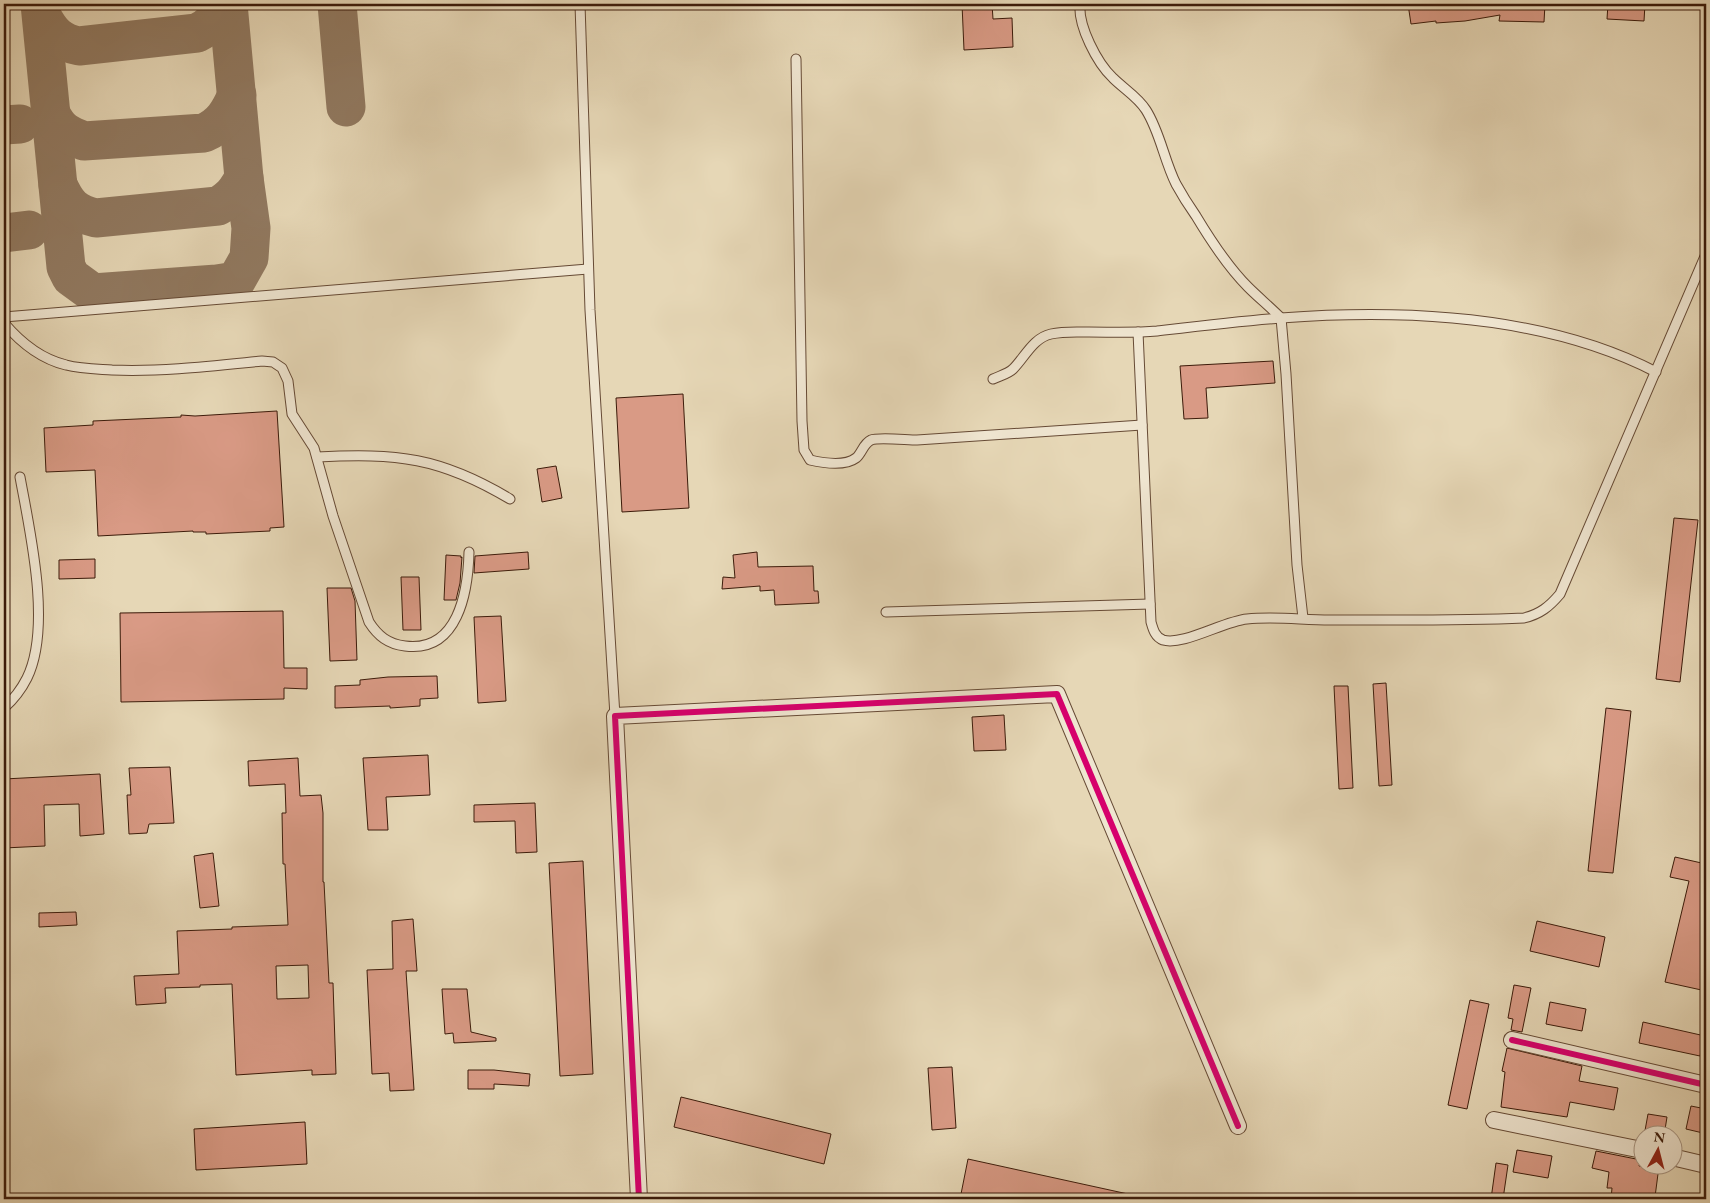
<svg xmlns="http://www.w3.org/2000/svg" width="1710" height="1203" viewBox="0 0 1710 1203" font-family="'EB Garamond',serif">
	<style>
		.lines { fill: none; stroke-linecap: round; stroke-linejoin: round }
		.taxiway { stroke: #917960; stroke-width: 39 }
		.building { fill: #d99a85; stroke: #3c1b0a; fill-rule: evenodd }
		.lane-casing { stroke: #664a35; stroke-width: 11 }
		.street-casing { stroke: #664a35; stroke-width: 18 }
		.lane { stroke: #efe5d0; stroke-width: 9 }
		.street { stroke: #efe5d0; stroke-width: 16 }
		.cycleway-casing { stroke: #efe5d0; stroke-width: 9 }
		.cycleway { stroke: #d6006c; stroke-width: 6 }
	</style>
	<rect width="100%" height="100%" fill="#e6d7b6"/>
	<filter id="stains"><feTurbulence type="fractalNoise" baseFrequency=".004" numOctaves="4"/><feColorMatrix values="0 0 0 0 .2 0 0 0 0 .09 0 0 0 0 .02 0 0 0 .5 -.17"/></filter>
	<radialGradient id="worn" r=".72"><stop offset=".6" stop-color="#630" stop-opacity="0"/><stop offset="1" stop-color="#630" stop-opacity=".3"/></radialGradient>
	<g class="lines">
		<g class="taxiway">
			<path d="M40,4L66,267L71,277L93,293L217,284L236,281L249,258L251,228L244,178L228,4"/>
			<path d="M337,4L346,107"/>
			<path d="M42,16C51,33 59,42 79,46L197,33C211,26 218,18 224,4"/>
			<path d="M51,114C60,131 66,134 84,141L204,133C222,125 229,113 237,95"/>
			<path d="M4,125L20,124"/>
			<path d="M58,185C67,205 74,213 96,218L218,206C232,198 236,192 244,178"/>
			<path d="M4,233L29,230"/>
		</g>
	</g>
	<g class="building">
		<path d="M962,4H992L993,19L1012,18L1013,47L964,50Z"/>
		<path d="M1408,4H1545L1544,22L1499,21L1500,15L1465,21L1436,23V21L1411,24Z"/>
		<path d="M1608,4H1645L1644,21L1607,19Z"/>
		<path d="M1273,361L1275,383L1206,388L1208,418L1184,419L1180,366Z"/>
		<path d="M683,394L689,508L622,512L616,398Z"/>
		<path d="M277,411L284,527L270,528V531L206,534V532H193V531L98,536L95,470L46,472L44,428L93,425V421L181,417V415L195,416Z"/>
		<path d="M556,466L562,498L542,502L537,469Z"/>
		<path d="M1674,518L1698,520L1680,682L1656,679Z"/>
		<path d="M528,552L529,569L474,573L475,556Z"/>
		<path d="M757,552L758,567L813,566L814,591H818L819,603L775,605L774,590L760,591V586L722,589L723,577L735,578L733,555Z"/>
		<path d="M446,555L461,556V558L462,557L460,583L456,600H444Z"/>
		<path d="M95,559V578L59,579V560Z"/>
		<path d="M401,577H419L421,630H403Z"/>
		<path d="M327,588H351L355,601L357,660L330,661Z"/>
		<path d="M283,611L284,668H307V689L284,688V699L121,702L120,613Z"/>
		<path d="M501,616L506,701L478,703L474,617Z"/>
		<path d="M437,676L438,698L420,699V706L390,708V706L335,708V686L360,685V680L388,677Z"/>
		<path d="M1386,683L1392,785L1379,786L1373,684Z"/>
		<path d="M1334,686H1348L1353,788L1339,789Z"/>
		<path d="M1606,708L1631,711L1613,873L1588,871Z"/>
		<path d="M1004,715L1006,750L974,751L972,717Z"/>
		<path d="M428,755L430,795L386,797L388,830H368L363,758Z"/>
		<path d="M298,758L300,796L321,795L323,813V882H324L329,983H333L336,1074L312,1075V1070L236,1075L232,984L200,985V987L165,988L166,1003L136,1005L134,976L179,974L177,931L232,929V927L288,925L285,864H283L282,813H286L285,784L249,786L248,761ZM308,965L309,998L277,999L276,966Z"/>
		<path d="M170,767L174,823L149,824L147,833L129,834L127,795H131L129,768Z"/>
		<path d="M100,774L104,834L80,836L79,804L44,805L45,846L4,848V779Z"/>
		<path d="M535,803L537,852L516,853L515,821L474,822V805Z"/>
		<path d="M213,853L219,906L200,908L194,856Z"/>
		<path d="M1675,857L1706,864V991L1665,982L1689,881L1670,877Z"/>
		<path d="M583,861L593,1074L560,1076L549,863Z"/>
		<path d="M76,912L77,925L39,927V913Z"/>
		<path d="M413,919L417,971H406L414,1090L390,1091L389,1073L372,1074L367,970L393,969L392,921Z"/>
		<path d="M1537,921L1605,937L1599,967L1530,951Z"/>
		<path d="M1514,985L1531,988L1522,1032L1511,1030L1513,1019L1508,1018Z"/>
		<path d="M442,989H467L471,1032L496,1038V1041L454,1043L453,1033L445,1034Z"/>
		<path d="M1470,1000L1489,1004L1467,1109L1448,1105Z"/>
		<path d="M1550,1002L1586,1009L1582,1031L1546,1024Z"/>
		<path d="M1643,1022L1705,1036L1700,1056L1639,1043Z"/>
		<path d="M1507,1048L1582,1066L1579,1081L1618,1088L1614,1110L1570,1102L1567,1117L1501,1107L1505,1072L1502,1071Z"/>
		<path d="M952,1067L956,1128L932,1130L928,1068Z"/>
		<path d="M468,1070H494L530,1074L529,1086L494,1084V1089H468Z"/>
		<path d="M681,1097L831,1134L824,1164L674,1127Z"/>
		<path d="M1691,1106L1706,1109V1120L1703,1133L1686,1129Z"/>
		<path d="M1648,1114L1667,1117L1664,1136H1644Z"/>
		<path d="M305,1122L307,1164L196,1170L194,1129Z"/>
		<path d="M1517,1150L1552,1156L1548,1178L1513,1172Z"/>
		<path d="M1596,1151L1641,1160L1639,1166H1659L1655,1197H1649L1648,1199H1611L1612,1188H1607L1609,1172L1592,1168Z"/>
		<path d="M968,1159L1128,1194V1199H983L961,1194Z"/>
		<path d="M1496,1163L1508,1165L1503,1199H1491Z"/>
	</g>
	<g class="lines">
		<g class="lane-casing">
			<g id="lane">
				<path d="M580,4L590,310L615,716"/>
				<path d="M1080,4C1078,26 1097,63 1113,78C1124,89 1138,97 1146,110C1160,132 1164,160 1176,184C1182,195 1189,206 1196,216C1211,241 1227,266 1248,287C1258,297 1270,307 1281,318L1286,374L1297,565L1303,618"/>
				<path d="M796,59L802,421L804,450L810,460C823,463 844,467 856,458C862,453 863,444 871,440C878,437 907,440 917,440L1142,425"/>
				<path d="M4,317L588,269"/>
				<path d="M4,323C21,343 41,359 66,365C81,369 97,369 112,370C162,372 212,366 262,361L273,362L282,368L288,381L292,414L314,448L333,516L369,622C378,636 388,644 405,646C458,653 468,592 469,552"/>
				<path d="M1138,332L1151,622C1153,629 1155,637 1163,640C1183,646 1224,621 1247,619C1275,616 1302,620 1330,620C1395,620 1459,621 1524,618C1540,614 1549,607 1560,594L1706,254"/>
				<path d="M993,379C999,376 1008,374 1013,369C1025,357 1033,338 1051,334C1064,331 1076,332 1089,332C1112,332 1135,333 1157,331C1199,326 1240,321 1281,318C1403,309 1546,315 1656,372"/>
				<path d="M317,457C397,453 440,457 510,499"/>
				<path d="M886,612L1150,604"/>
				<path d="M4,708C14,699 21,690 27,678C52,627 30,532 20,477"/>
			</g>
		</g>
		<g class="street-casing">
			<g id="street">
				<path d="M1512,1040L1706,1085"/>
				<path d="M1494,1120L1642,1150"/>
				<path d="M1672,1157L1706,1165"/>
				<path d="M639,1199L615,716L1057,694L1238,1126"/>
			</g>
		</g>
		<use href="#lane" class="lane"/>
		<use href="#street" class="street"/>
		<g class="cycleway-casing">
			<g id="cycleway">
				<path d="M1512,1040L1706,1085"/>
				<path d="M639,1199L615,716L1057,694L1238,1126"/>
			</g>
		</g>
		<use href="#cycleway" class="cycleway"/>
	</g>
	<rect width="1710" height="1203" fill="none" stroke="#e6d7b6" stroke-width="20"/>
	<rect x="5" y="5" width="1700" height="1193" fill="none" stroke="#3c1b0a" stroke-width="2.5"/>
	<rect x="10" y="10" width="1690" height="1183" fill="none" stroke="#3c1b0a"/>
	<g transform="translate(1658 1150) rotate(7)"><circle r="24" fill="#efe5d0" stroke="#a79481"/>
	<path d="M0-4L9 19L0 12L-9 19Z" fill="#8f2418"/>
	<text y="-8" font-size="14" font-weight="bold" text-anchor="middle" fill="#3c1b0a">N</text>
	</g>
	<rect width="100%" height="100%" filter="url(#stains)"/>
	<rect width="100%" height="100%" fill="url(#worn)"/>
</svg>
